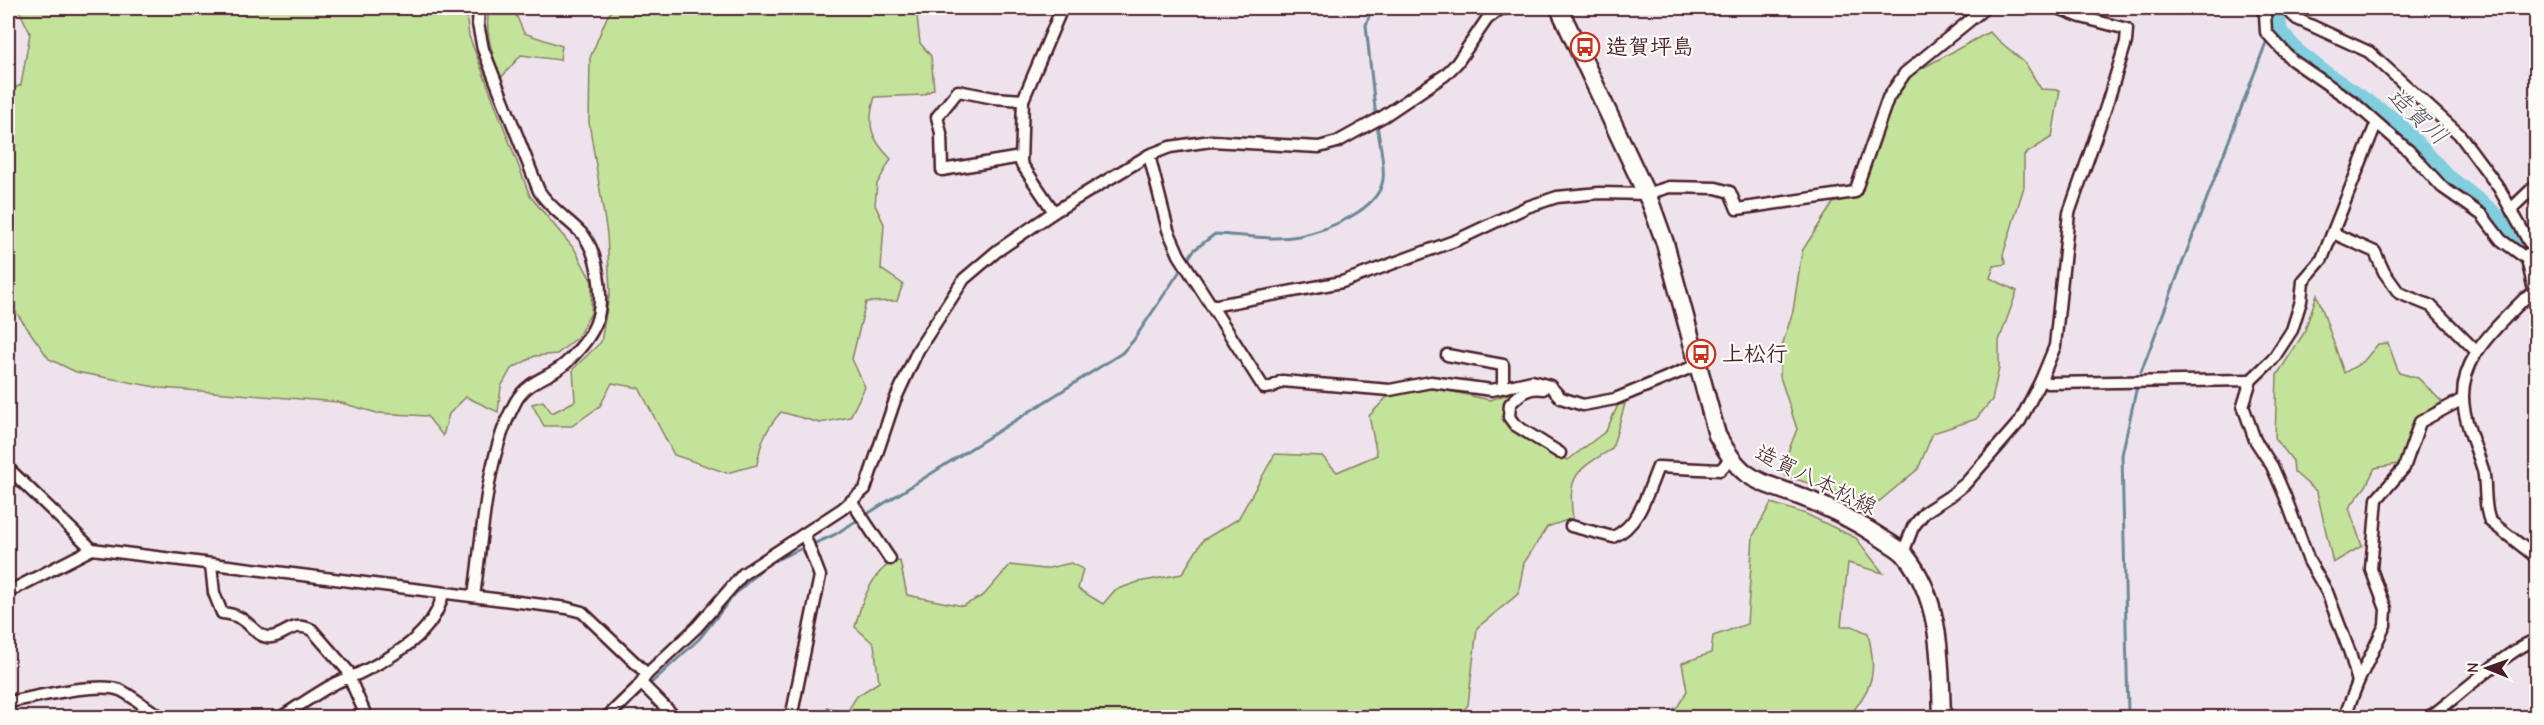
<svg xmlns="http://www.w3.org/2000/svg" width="2544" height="725" viewBox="0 0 2544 725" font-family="'Comic Neue','Klee One',sans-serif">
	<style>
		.green { fill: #c3e29a; stroke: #868062; stroke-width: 1.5 }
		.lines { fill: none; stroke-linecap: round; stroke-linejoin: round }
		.stream { stroke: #6a8896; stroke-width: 3 }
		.river { stroke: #80cede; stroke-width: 20 }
		.street-casing { stroke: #4a1f2b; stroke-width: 15 }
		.secondary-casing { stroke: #4a1f2b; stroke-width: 21 }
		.street { stroke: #fdfcf7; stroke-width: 10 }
		.secondary { stroke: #fdfcf7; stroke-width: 16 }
		.labels { text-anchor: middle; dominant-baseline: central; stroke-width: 4.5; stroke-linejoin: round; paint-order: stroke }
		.poi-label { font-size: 22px; font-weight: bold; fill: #4a1f2b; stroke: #fdfcf7; text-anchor: start }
		.street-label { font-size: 22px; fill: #4a1f2b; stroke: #fdfcf7 }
		.water-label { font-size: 24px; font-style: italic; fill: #5a5461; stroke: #fdfcf7 }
	</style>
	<rect width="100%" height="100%" fill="#eee3ec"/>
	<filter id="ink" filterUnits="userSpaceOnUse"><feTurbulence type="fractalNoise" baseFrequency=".0167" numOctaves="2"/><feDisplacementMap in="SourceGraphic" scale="12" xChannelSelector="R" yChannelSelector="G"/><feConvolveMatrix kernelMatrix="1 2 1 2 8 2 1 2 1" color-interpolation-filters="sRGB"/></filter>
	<g filter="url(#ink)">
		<g class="green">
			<path d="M18,8H470L467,21L469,36L530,196L575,250L592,282L591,313L577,338L557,354L535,356L511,369L501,387L498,412L466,397L449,414L443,436L427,416L377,413L338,402L161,388L76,372L49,359L8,301V91L21,85L30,33Z"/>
			<path d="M489,8H513L524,33L562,46L560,60L521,55L500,79C493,55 484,32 489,8Z"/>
			<path d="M614,8H758L761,11L765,8H923L917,16L920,43L931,56L934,89L923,95L875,97C866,125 871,139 891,159L877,184L875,205L884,224L881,269L903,284L897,301L866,302L852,359L865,387L850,417L820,423L781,412C766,429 760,443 757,465L727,473L674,455L639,388L612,383L600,406L572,426H544L532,404L543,401L552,413L575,401L573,369L601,342L610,291L607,234L589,122L590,58L607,17Z"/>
			<path d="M1989,32L2026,64L2041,89L2060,90L2052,137L2024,155V187L2003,255L2006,264L1994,266L1990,278L2017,291L1999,341V368L1992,400L1976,419L1933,433L1918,469L1876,504L1785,476L1788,452L1797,429L1780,377V352L1793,311L1802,251L1833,203L1858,195L1891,100L1906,77Z"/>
			<path d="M2317,294L2344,373L2363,362L2378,344L2388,343L2399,373L2418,378L2442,402L2411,428L2404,463L2375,468L2366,486L2349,508L2362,546L2333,563L2317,492L2294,472L2293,461L2275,438L2277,375L2304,333Z"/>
			<path d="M1435,388L1490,400L1511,393L1503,411L1508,426L1553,455L1568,460L1606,431L1618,405L1625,404L1612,449C1577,470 1567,474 1573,518L1547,527L1524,563L1518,594L1477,628L1468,705L1459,717L832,718L827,707L847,712L857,696L879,682L874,644L855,627C860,606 874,563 900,561L907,595L963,606L984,595L1010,565L1044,569L1071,563L1083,569L1078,589L1103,604L1115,590L1138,582L1182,574L1203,540L1238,519L1275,454L1322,456L1337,472L1377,455L1369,416L1388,396Z"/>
			<path d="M1771,503L1806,514L1856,538L1883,573L1848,563L1841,626H1852L1868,633C1877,675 1874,683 1849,717H1662L1678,706L1687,691L1682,663L1711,653L1713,636L1747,624L1753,536Z"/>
		</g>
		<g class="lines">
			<g class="stream">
				<path d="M2271,31L2276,20"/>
				<path d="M1376,118L1366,25L1371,11L1379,8"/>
				<path d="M2141,372L2267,40"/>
				<path d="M811,545L834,535L1122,353L1133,341L1194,250L1215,234C1242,235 1272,241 1299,236C1326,230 1379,211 1383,179C1385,163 1379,141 1377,124"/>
				<path d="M648,686L699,639L733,596L767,564L805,547"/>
				<path d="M2128,713L2122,455L2137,386"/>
				<path d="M617,718L643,690"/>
			</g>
			<path class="river" d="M2271,8L2275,13L2278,33L2296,53L2324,75L2395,123L2445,177L2488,211L2533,256L2536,262"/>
			<g class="street-casing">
				<g id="street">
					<path d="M2261,8L2265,14L2266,32L2292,60L2353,102L2409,151L2442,187L2482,215L2501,240L2527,259"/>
					<path d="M2285,8L2297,19L2369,52L2459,134L2499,188L2529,242L2536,250"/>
					<path d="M1149,155L1168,230L1179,255L1264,388L1272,387L1282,381L1390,390L1431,382L1492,390L1532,381L1550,386L1561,398L1583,405L1615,399L1697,365"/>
					<path d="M1021,157L942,170L941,133L937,117L958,91L994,98L1023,100"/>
					<path d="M2511,209L2536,185"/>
					<path d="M1054,212L1021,163L1023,100L1062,8"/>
					<path d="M2333,233L2375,252L2384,272L2399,293L2431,306L2475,350"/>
					<path d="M2528,254L2527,259L2536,299"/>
					<path d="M2534,293L2524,299C2495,329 2456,361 2464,408C2467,429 2477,450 2483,470C2487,487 2483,505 2490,521L2536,557"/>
					<path d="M1212,306L1342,282L1457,240L1527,207L1557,197L1599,193L1647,194L1669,187L1716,188L1730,192L1737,209L1855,192L1888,98L1905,73L1985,8"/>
					<path d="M1447,355L1503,365V386"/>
					<path d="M2041,380L2048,383L2251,380"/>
					<path d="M1543,389C1528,386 1520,394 1510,404L1509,417L1515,425L1560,453"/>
					<path d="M8,468L92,549L567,608L582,612L647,674"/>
					<path d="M852,502L890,559"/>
					<path d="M1571,526L1613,537C1640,525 1647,493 1658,467L1720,470L1730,460"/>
					<path d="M1903,553L1913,527L1925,512L1950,496L1966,483L2020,421L2041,380L2055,346L2069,213L2106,107L2126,42L2127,29L2081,17L2058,8"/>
					<path d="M211,565L214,593L222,613C250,615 252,635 267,637C284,639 291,619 312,630L348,671L349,677L367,718"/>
					<path d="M8,592L92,549"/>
					<path d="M474,596C483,534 485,457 516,401C529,379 550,378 566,363C596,334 605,315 598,274C596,261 592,247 584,236C570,220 551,210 539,191L483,49L478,24L479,8"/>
					<path d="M2358,682L2350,653L2327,592L2309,561L2285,496L2272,466L2255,440L2243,406L2251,380L2273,359L2292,330L2301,301L2303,281L2322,259L2374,129L2378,125"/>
					<path d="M641,683L676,718"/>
					<path d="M8,702C33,698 98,681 120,690C133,696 148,710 164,718"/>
					<path d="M280,718C297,707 314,695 332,685C340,680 349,678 358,674C393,657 435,634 443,593"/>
					<path d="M606,718L637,688L647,674L697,627L743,574L842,509L865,489L895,400L918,350L964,279L997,251L1054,212L1149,155L1170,147L1211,141L1319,147L1337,142L1384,116L1445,75L1457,63L1487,19L1500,9L1508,8"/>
					<path d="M791,718L820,576L804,534"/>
					<path d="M2344,718L2358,682L2385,625L2386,609L2371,569L2377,499L2404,468L2420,422L2463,399"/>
					<path d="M2426,718L2435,713C2459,695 2512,647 2536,640"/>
				</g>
			</g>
			<g class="secondary-casing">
				<path id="secondary" d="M1559,8L1651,204L1665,243L1717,435C1740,477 1751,479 1794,494C1827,506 1854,520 1883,539C1890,544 1900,549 1905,555C1942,600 1940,663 1942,718"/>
			</g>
			<use href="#street" class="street"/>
			<use href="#secondary" class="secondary"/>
		</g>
	</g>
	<defs>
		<g id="bus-ring" transform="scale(1.5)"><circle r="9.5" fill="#fdfcf7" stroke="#c8321e" stroke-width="1.5"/><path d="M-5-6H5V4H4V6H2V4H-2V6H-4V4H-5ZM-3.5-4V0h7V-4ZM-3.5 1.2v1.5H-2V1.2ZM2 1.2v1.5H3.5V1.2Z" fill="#c8321e"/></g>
	</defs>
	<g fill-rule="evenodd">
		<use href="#bus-ring" x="1585" y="47"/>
		<use href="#bus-ring" x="1701" y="354"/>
	</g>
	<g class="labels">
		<g class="poi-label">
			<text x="1606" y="47">造賀坪島</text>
			<text x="1722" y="354">上松行</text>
		</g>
		<g class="street-label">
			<text transform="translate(1816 480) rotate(26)">造賀八本松線</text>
		</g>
		<g class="water-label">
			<text transform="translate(2418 116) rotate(43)">造賀川</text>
		</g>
	</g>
	<rect width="2544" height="725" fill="none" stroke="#fdfcf7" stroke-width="30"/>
	<rect x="15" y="15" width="2514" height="695" fill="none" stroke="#4a1f2b" stroke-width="2" filter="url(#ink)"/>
	<g transform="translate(2487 668) rotate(271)" stroke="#fdfcf7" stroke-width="4.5" paint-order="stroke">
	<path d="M0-4.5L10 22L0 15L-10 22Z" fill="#4a1f2b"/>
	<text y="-9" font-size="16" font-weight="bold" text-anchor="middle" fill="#4a1f2b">N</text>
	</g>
</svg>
